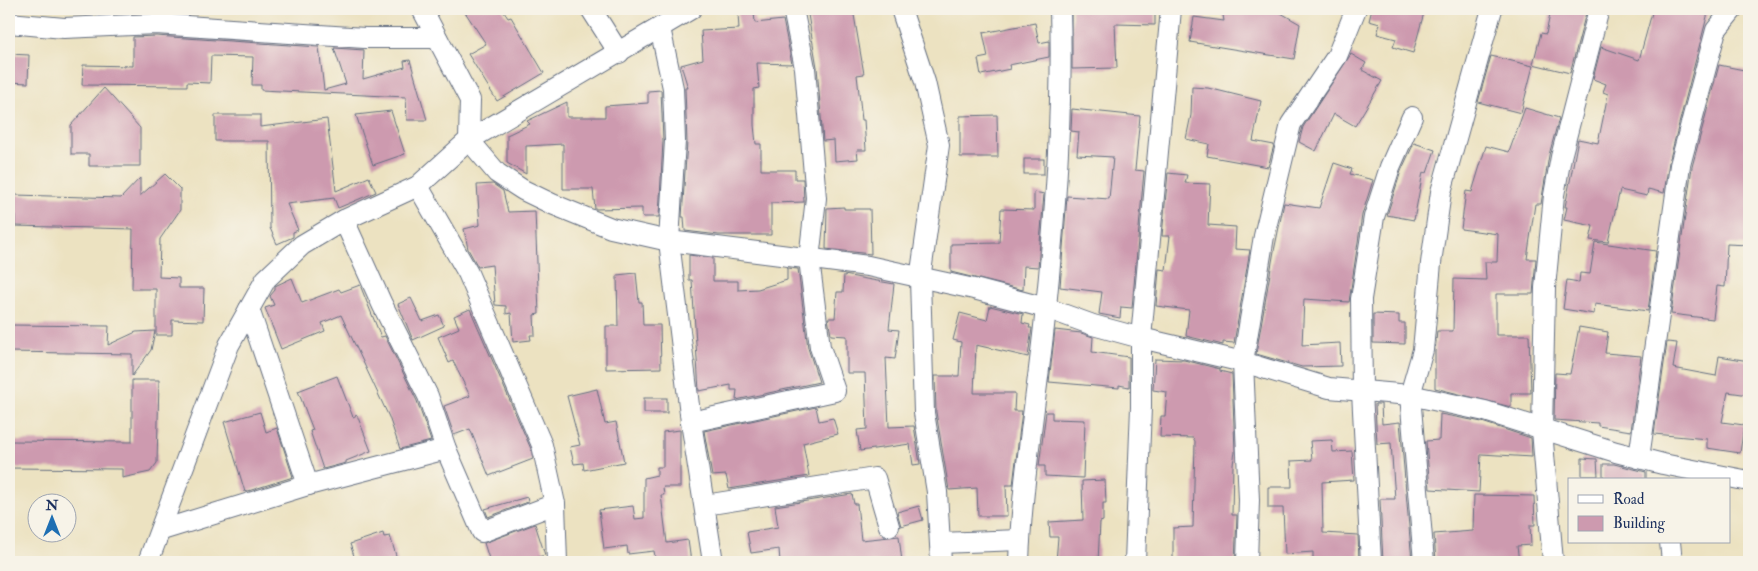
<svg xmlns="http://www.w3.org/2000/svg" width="1758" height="571" viewBox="0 0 1758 571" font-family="'IM FELL Double Pica',serif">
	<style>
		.building { fill: #cd9aaf }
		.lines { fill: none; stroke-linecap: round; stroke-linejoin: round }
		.minor-casing { stroke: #646e81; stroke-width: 22 }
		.minor { stroke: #fff; stroke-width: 20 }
	</style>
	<rect width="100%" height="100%" fill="#f7f3e8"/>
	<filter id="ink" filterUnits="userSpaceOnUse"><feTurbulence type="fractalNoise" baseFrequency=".02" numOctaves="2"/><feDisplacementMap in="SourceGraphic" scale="10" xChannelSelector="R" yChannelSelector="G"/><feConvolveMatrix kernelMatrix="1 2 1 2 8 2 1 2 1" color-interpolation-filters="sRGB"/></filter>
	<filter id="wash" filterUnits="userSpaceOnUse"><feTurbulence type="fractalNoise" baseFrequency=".0096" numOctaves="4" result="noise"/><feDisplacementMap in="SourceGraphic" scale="20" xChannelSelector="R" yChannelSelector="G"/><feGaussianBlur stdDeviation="1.12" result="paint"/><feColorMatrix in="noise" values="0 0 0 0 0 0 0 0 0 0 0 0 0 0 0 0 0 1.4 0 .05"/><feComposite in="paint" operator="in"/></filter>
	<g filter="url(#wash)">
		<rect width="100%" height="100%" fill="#ece2c1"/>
		<g id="blocks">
			<g class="building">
				<path d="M463,9H502L508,18L511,17L544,73L497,101L468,54L486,44Z"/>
				<path d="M807,9H853L864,74L857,75L862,120H864L866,150H857L858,159L835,161L834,140L823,141L817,67Z"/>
				<path d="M1072,9H1155V25L1115,24L1117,68L1072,69Z"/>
				<path d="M1222,9H1274L1300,24L1294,59L1190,42L1194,17L1224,21Z"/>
				<path d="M1372,9H1425L1413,53L1393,47L1396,39L1377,34L1380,24L1369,21Z"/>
				<path d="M1551,9H1587L1570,73L1533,64L1541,33L1546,34Z"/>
				<path d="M1653,9H1709L1669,162L1664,193L1648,189L1647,196L1620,190L1608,242L1590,240L1593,226L1564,220L1567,207H1565L1578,139L1598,143L1608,94L1603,92L1606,84L1593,79L1601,47L1639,60Z"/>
				<path d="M754,12L755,23L783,20L792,64L757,63L759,88L754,89V125L756,144H761V170H795V179H803L804,202L771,203V235H719L685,231L684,217H682L687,142L685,88H688L681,65L703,59L701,31L739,29L738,13Z"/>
				<path d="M1035,23L1039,43L1049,41V57L1009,65L1010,69L981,75L978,59L988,57L983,33Z"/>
				<path d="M156,36L319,47L324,90L346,84L334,48L364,50L363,79L405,67L404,61L410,60L427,120H407L406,97L261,90V85H252L253,57L211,56L210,83L187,82V86L82,85L83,65L133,66V37Z"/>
				<path d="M9,54L29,55L28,83L9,82Z"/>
				<path d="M1351,54L1366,63L1362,70L1382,81L1355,126L1334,114L1316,151L1299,142L1303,127Z"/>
				<path d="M1491,56L1533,66L1521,113L1478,102Z"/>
				<path d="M1719,65L1749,71V245L1727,244L1725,287L1717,286L1713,319L1671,314L1692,167Z"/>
				<path d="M1192,87L1208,88L1261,101L1253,141L1274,145L1268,167L1207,156L1209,144L1186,139L1191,115Z"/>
				<path d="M104,88L140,128V166H89V154H71V125Z"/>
				<path d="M661,90L663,141L659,217H642V208L595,209L593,189H563V144L526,146V174L507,163V135L530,124L527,121L567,102V117H605V106L648,103V91Z"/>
				<path d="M1525,108L1559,118L1549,155L1541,204H1535L1527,259H1536L1533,294H1496V335H1529L1531,393H1511V407L1435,388V352L1437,331H1453L1454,279L1486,280L1485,262H1497L1498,234L1461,229L1466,191L1472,192L1486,146L1509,152Z"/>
				<path d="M1072,109L1140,116L1135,170L1144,171L1132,308L1121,307L1120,318L1099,314L1102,292L1060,287L1067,196L1109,199L1113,157L1077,155L1079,132L1071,131Z"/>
				<path d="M391,111L405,154L373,165L356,115Z"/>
				<path d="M215,115H260V127L327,119L336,191L369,177L376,192L338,208L334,198L287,204L298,230L293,232V237L277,244L270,228L269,141H215Z"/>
				<path d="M997,115L998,157H960V116Z"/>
				<path d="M1414,143L1435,150L1427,173L1423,172L1414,220L1387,215L1401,171Z"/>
				<rect x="1024" y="159" width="20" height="15"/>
				<path d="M1334,163L1352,169L1350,174L1373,180L1362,215L1349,302L1304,299L1302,345L1340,343L1341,366L1302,367L1256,354L1274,251L1284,203L1319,208Z"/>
				<path d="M1168,173L1187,175L1185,183L1210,184L1208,225L1236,227L1235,249L1250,250L1234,343L1223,342V345L1186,336L1189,310L1156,306L1159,269L1166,270L1170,236H1162Z"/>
				<path d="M165,174L180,189V210L160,239L159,277L179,278V288H204L203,321L172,320V335H156V289H132L133,229L15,226V195L121,198L140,178V196Z"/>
				<path d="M493,184L503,191L508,212L535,211L539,314L534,315L535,335H530L531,340L513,342L511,313L506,314V306L495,305L492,265L478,267L468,249L464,229L480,225L477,185Z"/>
				<path d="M1034,192L1044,194L1038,267L1024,266L1023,290L951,272V244L999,243L1001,209L1034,210Z"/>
				<path d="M844,207V209H870L871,254L826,249L827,208Z"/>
				<path d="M1595,242L1656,251L1648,311L1595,304L1594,314L1563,309L1567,280L1579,282L1580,273L1590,274Z"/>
				<path d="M689,255L713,258V281H738V290L758,289L787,280V268L798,269L808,348L819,382L736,400L737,390H731V385L699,391L692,280H689Z"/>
				<path d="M636,273L639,302H642L643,325H660L661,368L606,369V326H618L617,275Z"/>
				<path d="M844,275L894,284L889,329L899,330L895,359L886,358L889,427L914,426L920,464L913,465L910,444L860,451L857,430L867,429L865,373H847V336L831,335L828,318H835L837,292H843Z"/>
				<path d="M292,278L302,303L339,289L341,292L360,285L381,337L385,336L417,401L431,441L400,449L389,417L341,315L322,323L325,331L281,349L265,308L274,305L270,296L275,290V286Z"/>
				<path d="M411,298L422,321L439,315L444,326L413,340L398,304Z"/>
				<path d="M990,306L1023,314L1022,323L1030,325L1029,328H1032L1028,357L976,345L974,393H1015L1014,411H1022L1013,485H1006L1007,516H978L977,488L949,490L936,412L935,376H959L961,342L953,340L960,313L987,320Z"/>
				<path d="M470,309L531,449L533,459L489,476L470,429L454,435L444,406L470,396L453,361L449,363L438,337L459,328L454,316Z"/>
				<path d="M1373,314L1399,315V323H1405V344L1373,343Z"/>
				<path d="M9,325L109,326L108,345L136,332L155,331L151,350L132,376V354L9,352Z"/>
				<path d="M1579,327L1608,332L1605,353L1641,356L1631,431L1598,426V423L1554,420L1555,373L1570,374Z"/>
				<path d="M1055,330L1081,333L1093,337L1092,352L1129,357V387L1119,385V388L1049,382Z"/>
				<path d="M1667,342L1677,343L1673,368L1716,376L1719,356L1749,361V395L1728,392L1722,422L1744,425L1740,453L1707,448V439L1654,434Z"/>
				<path d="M1155,359L1184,360L1220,369V371L1232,374L1235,452L1233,464L1232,515H1237L1235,562H1173V528L1193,527L1195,441L1193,438L1160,437L1161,416H1165L1167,392L1153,390Z"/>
				<path d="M337,376L353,417L357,415L371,451L346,461V463L323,469L310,431L313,430L298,391Z"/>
				<path d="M132,380H159L157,463L150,472L122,478V469L9,468V441L132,442Z"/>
				<path d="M597,389L605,424L616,422L624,462L584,470L583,463L574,464L570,447L580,445L567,396Z"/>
				<rect x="644" y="398" width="23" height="15"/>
				<path d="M1375,404H1381L1382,424L1400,422L1412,562H1383L1380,499H1395L1391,443L1377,444Z"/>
				<path d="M816,407L819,421L833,418L838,434L803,443L809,476L729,489L726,475L712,476L704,431Z"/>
				<path d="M260,412L266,432L277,428L293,477L245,492L224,422Z"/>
				<path d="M1046,412H1052V419L1085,420L1083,478L1045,476V466H1039Z"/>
				<path d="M1440,414L1482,422L1531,438L1532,457L1481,454L1479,492L1430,489L1426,441L1439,440Z"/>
				<path d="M680,430V487H663L664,495H661L667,543L688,540L691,562H656L654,551L628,554L627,546L604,549L599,510L633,506L635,519L644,518V478L657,475V467H663V432Z"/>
				<path d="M1332,440L1333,452L1352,451L1354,480L1322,482L1323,533L1358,535L1359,562H1313V552L1285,554L1283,508H1268V487H1292L1291,461L1312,460L1310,441Z"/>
				<path d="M1582,458L1597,459L1598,476H1582Z"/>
				<path d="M1603,464H1614L1646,472V480H1603Z"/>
				<path d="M1105,480L1106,503H1103V521L1100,522L1098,562H1056L1058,537H1050L1049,522L1083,520L1082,481Z"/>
				<path d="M852,494L854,504H857L861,540L899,536L902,562H780L779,549L751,553L747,532L778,527L775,506Z"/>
				<path d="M1474,495L1534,496L1535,525H1530L1531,545L1517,546L1519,562H1436L1434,534L1473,531Z"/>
				<path d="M527,497L528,502L488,517L485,509Z"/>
				<path d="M919,506L923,520L901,526L897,512Z"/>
				<path d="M535,524L545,555L522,562H490L484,543Z"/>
				<path d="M383,533L384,537L390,536L398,562H356L350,544Z"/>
			</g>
		</g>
	</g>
	<g filter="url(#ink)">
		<use href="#blocks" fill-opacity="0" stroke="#646e81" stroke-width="1"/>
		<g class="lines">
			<g class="minor-casing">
				<g id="minor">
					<path d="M422,9L470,100L469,140L497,173L523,190L552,204L611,228L669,241L868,266L974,289L1046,308L1093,325L1141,338L1243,362L1329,388L1410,395L1485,411L1616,452L1663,464L1749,481"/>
					<path d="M591,9L619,53"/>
					<path d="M901,9L925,82L939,145L920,279L924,413L937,492L941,562"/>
					<path d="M9,23L64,28L156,24L365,38H437"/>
					<path d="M660,28L673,88L675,141L669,241L691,422L713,562"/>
					<path d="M418,186L468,273L542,445L555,504L557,562"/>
					<path d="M344,220L382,304L428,396L446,449L482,532L555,504"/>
					<path d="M249,309L308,485"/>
					<path d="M691,422L835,391L820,347L809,259L816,198L805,68L793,9"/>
					<path d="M1639,458L1680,165L1716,30L1733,9"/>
					<path d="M705,505L875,478L889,526"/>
					<path d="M162,530L308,485L446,449"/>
					<path d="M1670,542L1672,562"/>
					<path d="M940,543L1020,540"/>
					<path d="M148,562L229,345L266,279L302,245L344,220L418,186L469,140L691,9"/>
					<path d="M1019,562C1022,476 1038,392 1046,307C1056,208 1063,108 1060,9"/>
					<path d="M1135,562L1141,407V338L1171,9"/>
					<path d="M1247,562L1249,500L1243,362L1264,236L1291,124L1337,56L1356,9"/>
					<path d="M1371,562L1362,392L1361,299L1374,217L1390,167L1412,117"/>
					<path d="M1424,562L1410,395L1423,350L1431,263L1441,192L1492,9"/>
					<path d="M1553,562L1542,430L1545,288L1554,195L1561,157L1599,9"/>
				</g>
			</g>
			<use href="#minor" class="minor"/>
		</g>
	</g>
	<rect width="1758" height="571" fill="none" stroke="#f7f3e8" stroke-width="30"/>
	<rect x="1568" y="478" width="162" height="65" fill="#f7f3e8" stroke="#9fa5b1"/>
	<rect x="1578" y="495" width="25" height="8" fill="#ffffff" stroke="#9fa5b1"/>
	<text x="1613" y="504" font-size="15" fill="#1b2f5e">Road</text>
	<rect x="1578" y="516" width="25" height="15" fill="#cd9aaf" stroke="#9fa5b1"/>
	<text x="1613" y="528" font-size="15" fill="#1b2f5e">Building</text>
	<g transform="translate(52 518)"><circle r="24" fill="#f7f3e8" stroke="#9fa5b1"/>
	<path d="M0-4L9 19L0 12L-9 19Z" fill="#1f6fb2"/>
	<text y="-8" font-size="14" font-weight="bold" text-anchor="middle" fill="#1b2f5e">N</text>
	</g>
</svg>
